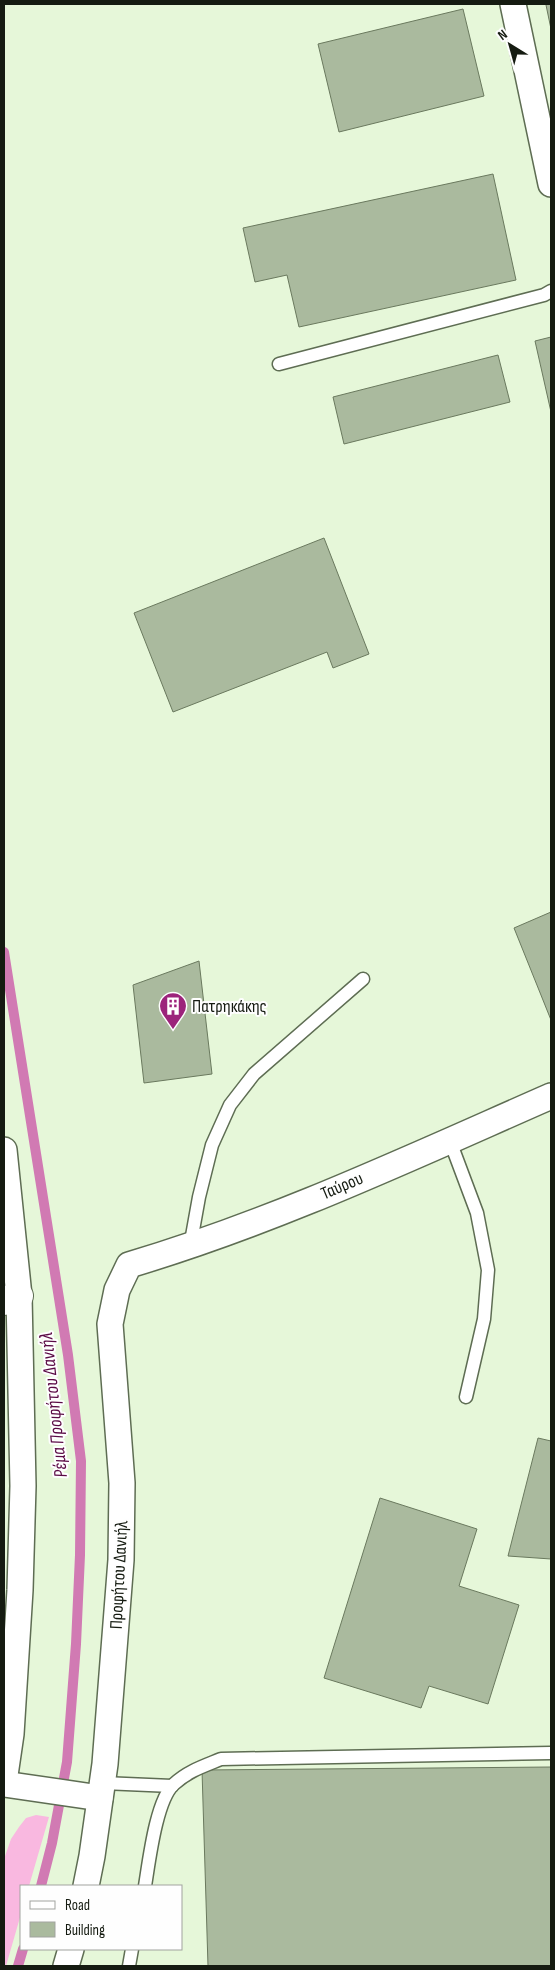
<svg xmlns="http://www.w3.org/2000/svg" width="555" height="1970" viewBox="0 0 555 1970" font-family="'Sofia Sans Condensed',sans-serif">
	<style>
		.green { fill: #f9b8e0 }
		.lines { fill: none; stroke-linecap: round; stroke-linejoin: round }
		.stream { stroke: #d17ab3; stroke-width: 10 }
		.building { fill: #aaba9e; stroke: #6a795e }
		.lane-casing { stroke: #5e6d53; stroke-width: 15 }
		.street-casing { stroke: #5e6d53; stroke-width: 28 }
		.secondary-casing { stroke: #5e6d53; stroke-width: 30 }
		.lane { stroke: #fff; stroke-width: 12 }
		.street { stroke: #fff; stroke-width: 25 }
		.secondary { stroke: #fff; stroke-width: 28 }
		.labels { text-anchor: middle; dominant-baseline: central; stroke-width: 4; stroke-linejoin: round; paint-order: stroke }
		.poi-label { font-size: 18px; fill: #151b11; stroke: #fefefe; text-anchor: start }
		.street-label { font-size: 18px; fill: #151b11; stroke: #fefefe }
		.water-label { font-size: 19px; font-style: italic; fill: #5a0a45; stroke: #fefefe }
	</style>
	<rect width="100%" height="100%" fill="#e6f7d9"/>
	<path class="green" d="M36,1815L49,1817L29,1886H21V1914L6,1966H4V1859L11,1839L19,1827L26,1818Z"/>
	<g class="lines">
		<g class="stream">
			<path d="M4,952L68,1355L81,1461L80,1555L76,1644L67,1762L52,1843L41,1886"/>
			<path d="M18,1966L23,1949"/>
		</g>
	</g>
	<g class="building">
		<path d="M546,4H551V29L546,5Z"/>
		<path d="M463,9L484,96L339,132L318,44Z"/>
		<path d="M493,174L516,280L299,327L287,275L255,282L243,228Z"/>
		<path d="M551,337V412L535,341Z"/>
		<path d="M498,355L510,402L344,444L333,397Z"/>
		<path d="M324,538L369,654L333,668L327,652L173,712L134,613Z"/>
		<path d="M551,912V1020L514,928Z"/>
		<path d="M199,961L212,1074L144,1083L133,985Z"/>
		<path d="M538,1438L551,1441V1559L508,1556Z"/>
		<path d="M380,1498L477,1529L459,1586L519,1605L488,1704L429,1686L421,1708L324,1678Z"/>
		<path d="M551,1767V1966H208L202,1770Z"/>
	</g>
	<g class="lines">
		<g class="lane-casing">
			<g id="lane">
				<path d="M279,364L544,295L551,291"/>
				<path d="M450,1141L477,1213L488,1270L484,1319L466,1397"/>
				<path d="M190,1247L199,1197L212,1145L230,1105L254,1074L363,979"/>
				<path d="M103,1783L172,1786"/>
				<path d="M145,1886C149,1862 156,1800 174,1784C188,1771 204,1766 221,1759L551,1753"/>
				<path d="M129,1966L132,1949"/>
			</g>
		</g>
		<g class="street-casing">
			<g id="street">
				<path d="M513,4L551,184"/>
				<path d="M4,1150L19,1296L23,1486L20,1590L11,1734L4,1782"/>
				<path d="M4,1784L100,1798"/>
				<path d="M86,1886L92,1856L105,1764L121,1560L122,1483L110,1324L117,1290L129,1265C274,1222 412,1157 551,1096"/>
				<path d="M66,1966L71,1949"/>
			</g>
		</g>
		<g class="secondary-casing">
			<path id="secondary" d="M4,1301L19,1296"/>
		</g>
		<use href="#lane" class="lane"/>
		<use href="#street" class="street"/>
		<use href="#secondary" class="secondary"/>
	</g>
	<defs>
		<g id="building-pin" transform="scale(1.4375)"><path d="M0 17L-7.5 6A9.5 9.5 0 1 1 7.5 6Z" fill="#9c237b" stroke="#fefefe"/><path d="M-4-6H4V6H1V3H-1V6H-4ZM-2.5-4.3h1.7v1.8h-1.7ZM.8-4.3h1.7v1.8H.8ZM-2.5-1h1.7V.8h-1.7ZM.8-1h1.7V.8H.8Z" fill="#fff"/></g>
	</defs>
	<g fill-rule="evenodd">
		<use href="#building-pin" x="173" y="1006"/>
	</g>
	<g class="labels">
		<g class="poi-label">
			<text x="192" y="1006">Πατρηκάκης</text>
		</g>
		<g class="street-label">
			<text transform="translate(342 1186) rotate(-23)">Ταύρου</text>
			<text transform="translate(119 1575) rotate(-87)">Προφήτου Δανιήλ</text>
		</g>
		<g class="water-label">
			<text transform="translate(54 1405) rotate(-96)">Ρέμα Προφήτου Δανιήλ</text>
		</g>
	</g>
	<rect width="555" height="1970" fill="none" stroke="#151b11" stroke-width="10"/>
	<rect x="20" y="1885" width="162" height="65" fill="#fefefe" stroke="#a1a39f"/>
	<rect x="30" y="1901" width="25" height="8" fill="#ffffff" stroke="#a1a39f"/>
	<text x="65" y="1910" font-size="15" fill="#151b11">Road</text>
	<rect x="30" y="1922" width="25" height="15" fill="#aaba9e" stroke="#a1a39f"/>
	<text x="65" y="1935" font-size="15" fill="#151b11">Building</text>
	<g transform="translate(510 45) rotate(323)" stroke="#fefefe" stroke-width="4" paint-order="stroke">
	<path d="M0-4L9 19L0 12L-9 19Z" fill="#151b11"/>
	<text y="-8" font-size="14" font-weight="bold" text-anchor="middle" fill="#151b11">N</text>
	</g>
</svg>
